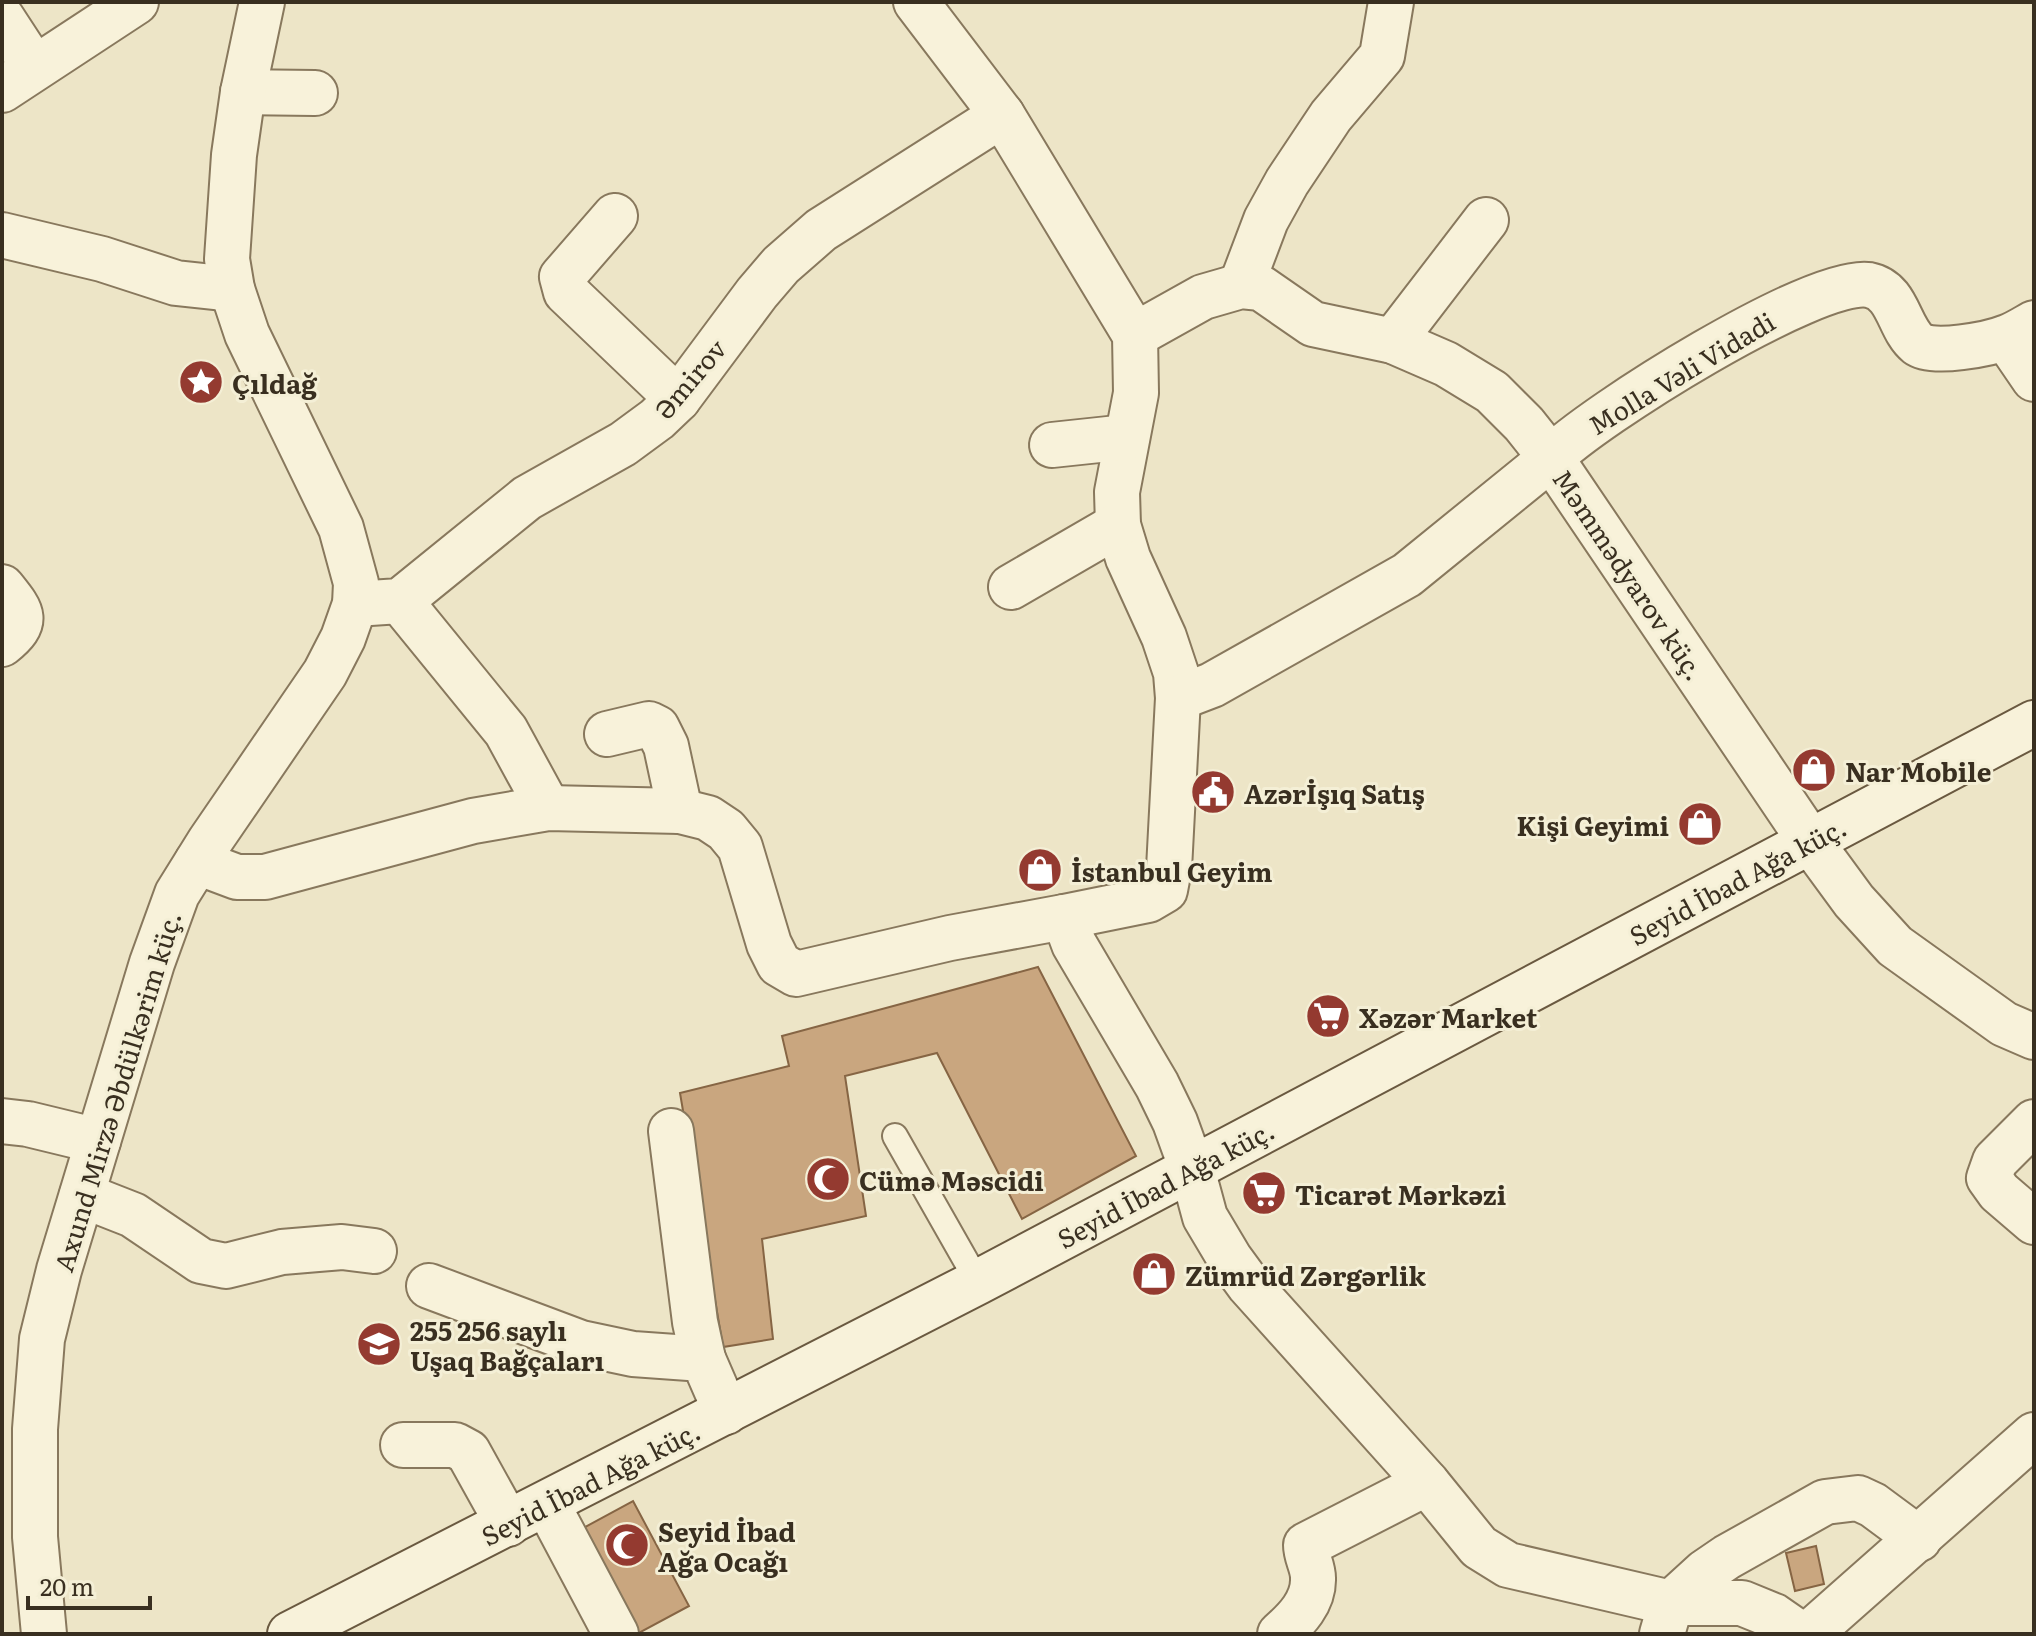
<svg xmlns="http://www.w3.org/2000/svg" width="2036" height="1636" viewBox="0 0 2036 1636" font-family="Literata,serif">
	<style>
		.building { fill: #c9a67f; stroke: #866544; stroke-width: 2 }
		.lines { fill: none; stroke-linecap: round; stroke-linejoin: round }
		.lane-casing { stroke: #88785d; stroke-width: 28 }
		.street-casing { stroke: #88785d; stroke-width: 48 }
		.secondary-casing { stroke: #6a5940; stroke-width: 48 }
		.lane { stroke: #f8f2da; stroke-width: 24 }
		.street { stroke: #f8f2da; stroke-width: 44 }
		.secondary { stroke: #f8f2da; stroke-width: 44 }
		.labels { text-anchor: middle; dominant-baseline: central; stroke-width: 6; stroke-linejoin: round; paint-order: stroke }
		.street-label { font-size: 26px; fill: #392f20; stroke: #f4efd6 }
		.poi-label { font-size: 26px; font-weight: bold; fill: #392f20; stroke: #f4efd6; text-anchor: start }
	</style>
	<rect width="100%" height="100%" fill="#ede5c7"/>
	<g class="building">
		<path d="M1038,967L1136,1156L1022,1219L937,1053L845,1076L866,1216L762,1239L773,1339L723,1347L680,1093L789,1066L782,1036Z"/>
		<path d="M633,1501L689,1606L637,1634L576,1532Z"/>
		<path d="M1816,1546L1824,1584L1795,1591L1786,1553Z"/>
	</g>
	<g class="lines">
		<g class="lane-casing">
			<path id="lane" d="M895,1136L978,1282"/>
		</g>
		<g class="street-casing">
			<g id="street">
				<path d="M916,2L1002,115L1135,335L1136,393L1117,492L1118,525L1128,558L1164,637L1176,673L1178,698L1169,869L1165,890L1148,900L1064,917L1074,944L1157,1085L1175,1122L1192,1169L1205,1217L1230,1259L1249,1285L1427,1483L1479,1547L1508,1565L1671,1603H1742L1774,1616L1800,1634"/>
				<path d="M2,18L34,67"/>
				<path d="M2,90L136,2"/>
				<path d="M243,92L315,93"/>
				<path d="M615,216L562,277L566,292L678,399"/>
				<path d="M2,235L102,259L176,283L232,289"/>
				<path d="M1241,286L1266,220L1287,182L1331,116L1382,56L1391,2"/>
				<path d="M1135,335L1203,297L1241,286L1261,288L1313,324L1393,341L1446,364L1492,392L1524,424L1551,458L1810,841L1854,901L1895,946L2004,1024L2034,1037"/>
				<path d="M2006,338L2034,379"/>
				<path d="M1393,341L1486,220"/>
				<path d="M1052,445L1127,437"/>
				<path d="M2,587C22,612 31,621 2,644"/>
				<path d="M1011,587L1118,525"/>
				<path d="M400,601L506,731L548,808"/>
				<path d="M355,604L400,601L527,498L623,444L657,419L678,399L757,293L781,265L821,230L1002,115"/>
				<path d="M1178,698L1212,685L1407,575L1551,458C1592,416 1815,276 1869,285C1899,291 1898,328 1918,344C1932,355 1990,344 2007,337C2016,334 2025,328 2034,323"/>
				<path d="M607,734L649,724L657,728L666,746L680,811"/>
				<path d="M197,862L237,877H265L473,821L548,808L680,811L708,818L726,830L740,847L769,944L779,964L796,974L950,938L1064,917"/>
				<path d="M2,1121L28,1124L98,1141"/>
				<path d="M2034,1122L1995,1161L1989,1178L1999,1192L2034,1222"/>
				<path d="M671,1131L695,1322L703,1359"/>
				<path d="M82,1195L133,1215L201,1261L226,1266L282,1252L342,1247L374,1251"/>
				<path d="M429,1286L581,1343L633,1354L703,1359L726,1412"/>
				<path d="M403,1445H455L468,1452L508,1524"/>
				<path d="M547,1504L616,1634"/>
				<path d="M44,1634L35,1537V1429L42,1339L59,1270L152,963L177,894L210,841L325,673L343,638L355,604L356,583L341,528L247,334L232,289L227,259L234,155L243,92L262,2"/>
				<path d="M1280,1634C1296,1620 1314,1602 1313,1578C1313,1566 1306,1557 1306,1545L1427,1483"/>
				<path d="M1662,1634L1671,1603L1705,1572L1727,1557L1825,1502L1858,1498L1873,1505L1919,1539"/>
				<path d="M1809,1634L2034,1435"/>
			</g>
		</g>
		<g class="secondary-casing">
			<path id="secondary" d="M290,1634L978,1282L2034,723"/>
		</g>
		<use href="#lane" class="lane"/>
		<use href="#street" class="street"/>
		<use href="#secondary" class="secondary"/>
	</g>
	<defs>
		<g id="sight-disc" transform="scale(2.3)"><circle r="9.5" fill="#943a30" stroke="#f4efd6"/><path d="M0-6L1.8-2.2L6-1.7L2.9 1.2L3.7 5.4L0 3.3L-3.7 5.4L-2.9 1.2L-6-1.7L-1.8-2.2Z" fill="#fff"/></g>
		<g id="shop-disc" transform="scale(2.3)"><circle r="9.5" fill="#943a30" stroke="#f4efd6"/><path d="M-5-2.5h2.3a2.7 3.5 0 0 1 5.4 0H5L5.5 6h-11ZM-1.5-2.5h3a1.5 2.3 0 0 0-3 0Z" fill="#fff"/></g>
		<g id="civic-disc" transform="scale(2.3)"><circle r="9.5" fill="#943a30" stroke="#f4efd6"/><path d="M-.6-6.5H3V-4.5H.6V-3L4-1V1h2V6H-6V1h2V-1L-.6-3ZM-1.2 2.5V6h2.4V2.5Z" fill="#fff"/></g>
		<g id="supermarket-disc" transform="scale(2.3)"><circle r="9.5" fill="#943a30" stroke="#f4efd6"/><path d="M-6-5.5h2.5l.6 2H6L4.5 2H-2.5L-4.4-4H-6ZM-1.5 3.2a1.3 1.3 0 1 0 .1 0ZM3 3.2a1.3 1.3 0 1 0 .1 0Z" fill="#fff"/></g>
		<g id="mosque-disc" transform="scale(2.3)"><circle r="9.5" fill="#943a30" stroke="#f4efd6"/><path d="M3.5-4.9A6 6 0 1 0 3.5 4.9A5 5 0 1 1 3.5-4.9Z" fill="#fff"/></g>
		<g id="school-disc" transform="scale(2.3)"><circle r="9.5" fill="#943a30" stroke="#f4efd6"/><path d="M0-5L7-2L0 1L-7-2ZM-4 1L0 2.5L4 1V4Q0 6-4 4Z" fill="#fff"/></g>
	</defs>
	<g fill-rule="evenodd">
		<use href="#sight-disc" x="201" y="382"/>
		<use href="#shop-disc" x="1814" y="770"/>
		<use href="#civic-disc" x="1213" y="792"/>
		<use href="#shop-disc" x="1700" y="824"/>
		<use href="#shop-disc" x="1040" y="870"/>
		<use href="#supermarket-disc" x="1328" y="1016"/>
		<use href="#mosque-disc" x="828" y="1179"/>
		<use href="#supermarket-disc" x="1264" y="1193"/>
		<use href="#shop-disc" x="1154" y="1274"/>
		<use href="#school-disc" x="379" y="1344"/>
		<use href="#mosque-disc" x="627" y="1545"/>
	</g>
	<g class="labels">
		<g class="street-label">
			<text transform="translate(1681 372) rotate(-31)">Molla Vəli Vidadi</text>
			<text transform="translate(689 378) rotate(-50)">Əmirov</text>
			<text transform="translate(1630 574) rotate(56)">Məmmədyarov küç.</text>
			<text transform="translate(1737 880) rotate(-28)">Seyid İbad Ağa küç.</text>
			<text transform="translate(116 1091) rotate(-73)">Axund Mirzə Əbdülkərim küç.</text>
			<text transform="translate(1165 1183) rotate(-28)">Seyid İbad Ağa küç.</text>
			<text transform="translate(590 1482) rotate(-27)">Seyid İbad Ağa küç.</text>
		</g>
		<g class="poi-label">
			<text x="232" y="382">Çıldağ</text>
			<text x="1845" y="770">Nar Mobile</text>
			<text x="1244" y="792">Azərİşıq Satış</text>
			<text x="1669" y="824" text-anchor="end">Kişi Geyimi</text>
			<text x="1071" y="870">İstanbul Geyim</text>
			<text x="1359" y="1016">Xəzər Market</text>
			<text x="859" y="1179">Cümə Məscidi</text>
			<text x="1295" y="1193">Ticarət Mərkəzi</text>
			<text x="1185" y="1274">Zümrüd Zərgərlik</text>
			<text x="410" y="1329">255 256 saylı<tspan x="410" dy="30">Uşaq Bağçaları</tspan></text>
			<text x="658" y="1530">Seyid İbad<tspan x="658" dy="30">Ağa Ocağı</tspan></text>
		</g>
	</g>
	<rect width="2036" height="1636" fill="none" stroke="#392f20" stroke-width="8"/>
	<path d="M28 1596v12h122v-12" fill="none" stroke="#392f20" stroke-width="4"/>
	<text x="40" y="1596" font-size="24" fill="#392f20" stroke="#f4efd6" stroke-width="6" paint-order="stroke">20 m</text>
</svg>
